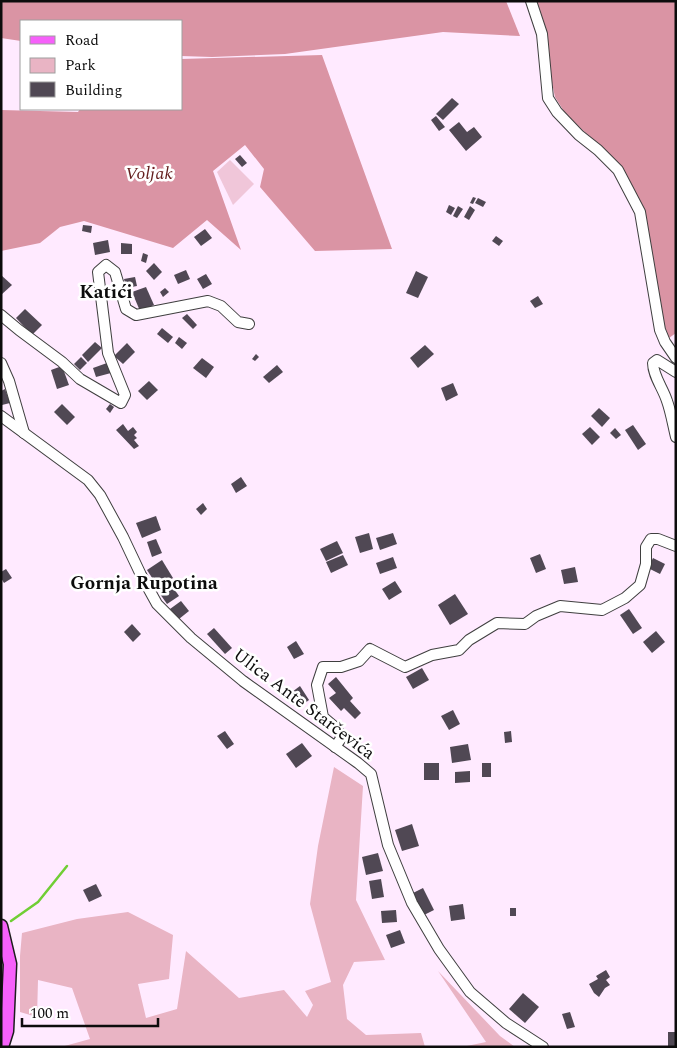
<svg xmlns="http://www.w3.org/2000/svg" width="677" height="1048" viewBox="0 0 677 1048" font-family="Spectral,serif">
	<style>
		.green { fill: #e9b4c4 }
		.forest { fill: #da94a4 }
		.pitch { fill: #f0c6d9 }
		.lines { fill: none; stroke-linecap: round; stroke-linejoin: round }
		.stream { stroke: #70ce35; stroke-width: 2.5 }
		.building { fill: #504854 }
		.minor-casing { stroke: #3f3f3f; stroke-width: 12 }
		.major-casing { stroke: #1d1d1d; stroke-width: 15 }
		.minor { stroke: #fff; stroke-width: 10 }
		.major { stroke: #f660fa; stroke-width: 12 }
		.labels { text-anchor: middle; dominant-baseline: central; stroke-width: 5; stroke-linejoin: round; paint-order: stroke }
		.park-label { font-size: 18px; font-style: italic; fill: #631d1c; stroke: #fff }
		.street-label { font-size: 18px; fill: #0c0c0c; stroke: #fff }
		.neighbourhood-label { font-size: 19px; font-weight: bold; fill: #0c0c0c; stroke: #fff }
	</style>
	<rect width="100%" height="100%" fill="#ffeaff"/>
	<g class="green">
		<path d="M334,767L363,786L356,900L385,960L354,962L343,985L347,1019L366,1035L421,1033L425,1047H61L90,1039L72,988L38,980L37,1017L20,1012V956L22,933L77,919L128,912L173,935L169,979L138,984L146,1018L177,1009L186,951L239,998L284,990L307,1017L313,1005L305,991L331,982L310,904L318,846Z"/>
		<path d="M438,971L500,1036L515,1047H462L486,1042Z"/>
	</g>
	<g class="forest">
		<path d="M1,1H506L520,36L443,32L285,54L212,57L181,56V21H21V41L1,38Z"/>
		<path d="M535,1H676V333L669,338L662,319L642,208L634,189L619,165L565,113L555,97Z"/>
		<path d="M322,55L392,249L315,251L260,187L264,169L245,145L213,171L241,250L207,220L173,248L84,221L60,227L40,243L1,251V110L78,112L80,109H181V59Z"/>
	</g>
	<path class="pitch" d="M230,160L254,184L233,205L217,172Z"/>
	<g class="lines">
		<path class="stream" d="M11,921L38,902L67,866"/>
	</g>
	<g class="building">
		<path d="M452,98L459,104L443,120L436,114Z"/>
		<path d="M436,116L445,127L439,131L431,120Z"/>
		<path d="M459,122L467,132L474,127L482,137L466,151L449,130Z"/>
		<path d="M240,155L247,163L242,167L235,159Z"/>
		<path d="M473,197L476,198L473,204L470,203Z"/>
		<path d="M478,198L486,202L483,207L475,203Z"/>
		<path d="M449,205L455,208L451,215L446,212Z"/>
		<path d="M458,206L463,209L457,218L453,216Z"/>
		<path d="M470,206L475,210L469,220L464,217Z"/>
		<path d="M83,225L92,226L91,233L82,231Z"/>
		<path d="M205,229L212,238L201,246L194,237Z"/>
		<path d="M496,236L503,241L499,246L492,241Z"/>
		<path d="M108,240L110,252L95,255L93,243Z"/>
		<path d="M121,243L132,244V254H121Z"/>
		<path d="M143,253L148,255L146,263L141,261Z"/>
		<path d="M154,263L162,272L154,280L146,271Z"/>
		<path d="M186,270L190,279L178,284L174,275Z"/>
		<path d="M416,271L428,277L418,298L406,293Z"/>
		<path d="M206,274L212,284L203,289L197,279Z"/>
		<path d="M1,275L12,285L1,295Z"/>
		<path d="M135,277L137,286L126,288L124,279Z"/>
		<path d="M146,287L154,305L140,311L132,292Z"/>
		<path d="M165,288L169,292L163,297L160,292Z"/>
		<path d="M538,296L543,304L535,308L530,301Z"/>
		<path d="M25,309L42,325L32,335L16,318Z"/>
		<path d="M187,314L197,325L193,329L182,318Z"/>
		<path d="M162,328L173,337L168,343L157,334Z"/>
		<path d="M179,337L187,343L182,349L175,343Z"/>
		<path d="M95,342L102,348L88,362L82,355Z"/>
		<path d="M127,343L135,352L123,364L114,356Z"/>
		<path d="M425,345L434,354L418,368L410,358Z"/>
		<path d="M256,354L259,357L255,361L252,359Z"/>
		<path d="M81,357L87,363L80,370L74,364Z"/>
		<path d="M202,358L214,367L206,378L193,368Z"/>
		<path d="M107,363L111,373L96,377L93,368Z"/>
		<path d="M277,365L283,372L269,383L263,377Z"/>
		<path d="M62,366L69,385L57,389L51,370Z"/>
		<path d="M149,381L158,390L147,400L138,391Z"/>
		<path d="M453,383L458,395L446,401L441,388Z"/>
		<path d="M5,389L10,403L2,405L1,391Z"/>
		<path d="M62,404L75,417L67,425L54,412Z"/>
		<path d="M110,404L114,407L110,413L106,409Z"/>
		<path d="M599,408L610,418L602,427L591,416Z"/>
		<path d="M123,424L128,431L133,427L137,432L134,435L137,438L134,440L139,446L134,449L116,430Z"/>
		<path d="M633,425L646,444L638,450L625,430Z"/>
		<path d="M590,427L600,437L592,445L582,434Z"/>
		<path d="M615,428L621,435L616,439L610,433Z"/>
		<path d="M241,477L247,486L236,493L231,484Z"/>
		<path d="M203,503L207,509L201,515L196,509Z"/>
		<path d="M156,516L161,530L142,538L136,523Z"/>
		<path d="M369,533L373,549L360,553L355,537Z"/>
		<path d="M393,533L397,544L380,550L376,538Z"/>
		<path d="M156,539L162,553L152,557L147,542Z"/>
		<path d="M337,541L343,553L326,561L320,549Z"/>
		<path d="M540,554L546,569L536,573L530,558Z"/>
		<path d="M343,555L348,565L331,573L326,562Z"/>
		<path d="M393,557L397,568L380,574L376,563Z"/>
		<path d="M653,558L665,564L660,574L648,568Z"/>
		<path d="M162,560L173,578L158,587L147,570Z"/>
		<path d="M575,567L578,582L564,584L561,570Z"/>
		<path d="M6,569L12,578L4,583L1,578V572Z"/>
		<path d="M395,581L402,592L389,600L382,589Z"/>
		<path d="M172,586L179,596L167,604L160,594Z"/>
		<path d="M455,594L468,614L450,625L438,605Z"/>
		<path d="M181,601L189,611L179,619L170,609Z"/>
		<path d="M629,609L642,628L633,634L620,615Z"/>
		<path d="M132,624L141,634L133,642L124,632Z"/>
		<path d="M214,628L232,648L225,654L207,634Z"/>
		<path d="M656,631L665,642L652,653L643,642Z"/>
		<path d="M296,641L304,654L294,659L287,647Z"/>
		<path d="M422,668L429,680L413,689L406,677Z"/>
		<path d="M336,677L353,698L350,701L361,713L355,719L344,708L341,711L329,698L336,693L328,684Z"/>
		<path d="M300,686L309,700L301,706L292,692Z"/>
		<path d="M453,710L460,724L449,730L441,716Z"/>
		<path d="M225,731L234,744L227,749L217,736Z"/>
		<path d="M511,731L512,742L505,743L504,732Z"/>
		<path d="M302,743L312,756L296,768L286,754Z"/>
		<path d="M468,744L471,760L452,763L450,747Z"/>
		<rect x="424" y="763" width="15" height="17"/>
		<rect x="482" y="763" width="9" height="14"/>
		<path d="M470,771V782L455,783V772Z"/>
		<path d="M412,824L419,846L402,851L395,830Z"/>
		<path d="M378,853L383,871L366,875L362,857Z"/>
		<path d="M381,879L384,897L372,899L369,881Z"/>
		<path d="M96,884L102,896L89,902L83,890Z"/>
		<path d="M423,888L434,910L424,915L413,893Z"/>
		<path d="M463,904L465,919L451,921L449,906Z"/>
		<rect x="510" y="908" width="6" height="8"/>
		<path d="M396,910L397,922L382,923L381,911Z"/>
		<path d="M400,930L405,943L391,948L386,935Z"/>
		<path d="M606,970L610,977L606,980L610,985L605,988L599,997L594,993L589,984L598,979L596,976Z"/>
		<path d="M523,993L539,1007L525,1023L509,1009Z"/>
		<path d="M570,1012L575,1027L567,1029L562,1014Z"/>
		<rect x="668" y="1032" width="8" height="15"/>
	</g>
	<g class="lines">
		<g class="minor-casing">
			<g id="minor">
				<path d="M531,1L542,34L548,98L557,112L579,135L598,150L618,170L640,212L660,330L665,342L676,358"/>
				<path d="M1,315L19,330L62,362L80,379L121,403L125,395L108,353L98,272L106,265L115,272L126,309L136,315L208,301L221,306L238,322L249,324"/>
				<path d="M1,363L9,381L24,433"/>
				<path d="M676,372L657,360L653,363C653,376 663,388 667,401C671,412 673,425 676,437"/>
				<path d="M1,416L88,480L100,495L123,537L141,575L157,604L191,638L243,681L358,763L371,774L388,845L412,903L439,949L470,992L506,1023L543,1047"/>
				<path d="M335,747L342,737L336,728L323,717L317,685L323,667H341L359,661L370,649L405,667L432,655L459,650L469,640L497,623L525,624L536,616L560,606L602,610L625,598L640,585L646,564V547L651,539H658L676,546"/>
			</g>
		</g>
		<g class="major-casing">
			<path id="major" d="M1,926L10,964L7,1031L2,1047"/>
		</g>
		<use href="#minor" class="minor"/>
		<use href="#major" class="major"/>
	</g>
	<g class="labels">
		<g class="park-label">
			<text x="149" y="173">Voljak</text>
		</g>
		<g class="street-label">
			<text transform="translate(304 704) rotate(37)">Ulica Ante Starčevića</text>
		</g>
		<g class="neighbourhood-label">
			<text x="106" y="292">Katići</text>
			<text x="144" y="583">Gornja Rupotina</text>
		</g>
	</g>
	<rect width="677" height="1048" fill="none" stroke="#0c0c0c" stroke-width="5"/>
	<rect x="20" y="20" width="162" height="90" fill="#ffffff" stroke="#9e9e9e"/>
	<rect x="30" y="36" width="25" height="8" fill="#f660fa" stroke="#9e9e9e"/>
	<text x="65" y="45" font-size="15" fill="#0c0c0c">Road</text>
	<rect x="30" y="58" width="25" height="15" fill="#e9b4c4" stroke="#9e9e9e"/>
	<text x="65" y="70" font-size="15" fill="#0c0c0c">Park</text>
	<rect x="30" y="82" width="25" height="15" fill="#504854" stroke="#9e9e9e"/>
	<text x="65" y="95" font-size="15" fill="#0c0c0c">Building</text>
	<path d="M22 1018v8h136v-8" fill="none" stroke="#0c0c0c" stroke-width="2.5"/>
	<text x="30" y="1018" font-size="15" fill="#0c0c0c" stroke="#ffffff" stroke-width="4" paint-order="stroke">100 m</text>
</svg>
